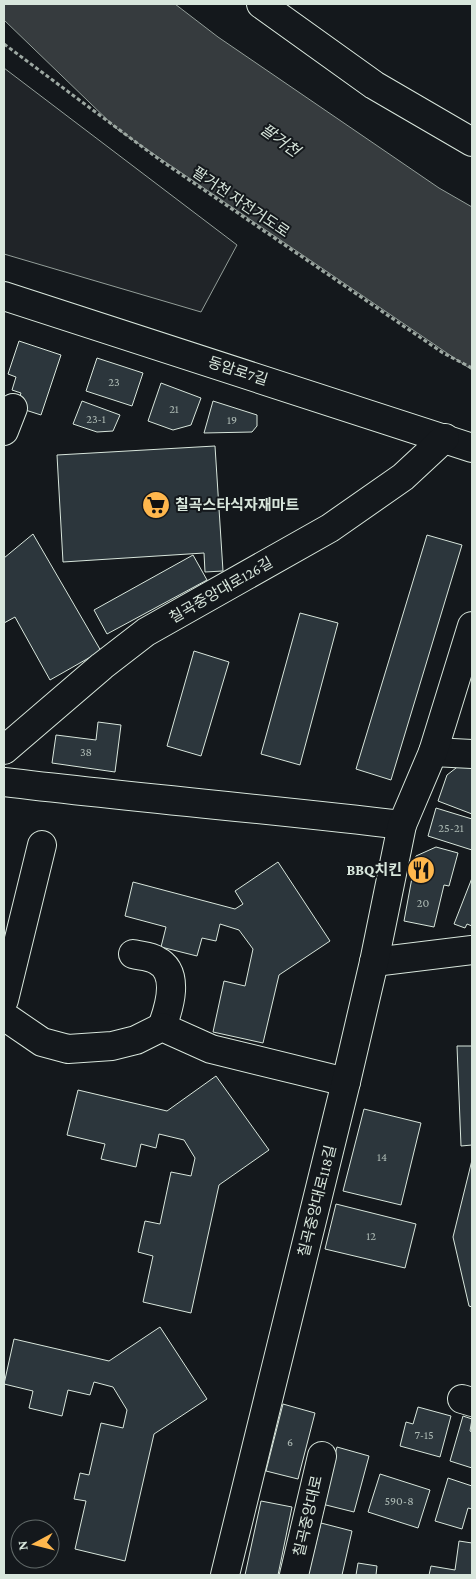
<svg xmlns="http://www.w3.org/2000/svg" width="476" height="1579" viewBox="0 0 476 1579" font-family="'Crimson Pro','Noto Sans KR',serif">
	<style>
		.green { fill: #202428; stroke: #939e99 }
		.water { fill: #363b3e; stroke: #939e99 }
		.building { fill: #2c363c; stroke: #d8e6dc }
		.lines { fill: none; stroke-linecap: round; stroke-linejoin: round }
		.minor-casing { stroke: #d8e6dc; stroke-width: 30 }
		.path { stroke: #9da8a2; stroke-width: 3; stroke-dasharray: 4 2.5; stroke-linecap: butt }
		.minor { stroke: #14181c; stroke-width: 28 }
		.labels { text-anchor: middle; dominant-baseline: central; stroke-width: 4; stroke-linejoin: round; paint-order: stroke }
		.number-label { font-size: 12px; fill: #adbab4 }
		.street-label { font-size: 15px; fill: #d8e6dc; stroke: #14181c }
		.poi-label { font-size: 15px; font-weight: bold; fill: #d8e6dc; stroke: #14181c; text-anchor: start }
		.water-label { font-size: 16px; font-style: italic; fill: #d8e6dc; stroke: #14181c }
	</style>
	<rect width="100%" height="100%" fill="#14181c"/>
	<path class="green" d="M4,68L237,245L201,312L4,254Z"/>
	<path class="water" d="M4,4H175L218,37L439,188L472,207V370L117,129L4,20Z"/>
	<g class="building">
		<path d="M19,341L61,355L41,415L16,407L21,393L12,390L16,377L8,374Z"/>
		<path d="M97,358L143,373L132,406L86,391Z"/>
		<path d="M161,383L201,398L191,425L173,430L148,421Z"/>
		<path d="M82,401L120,415L113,431L97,432L73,424Z"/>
		<path d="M213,401L257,415V426L252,432L204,433Z"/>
		<path d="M215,446L223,571L205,572L204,553L63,562L57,455Z"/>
		<path d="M33,534L101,651L50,680L15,617L4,623V558Z"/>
		<path d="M427,535L462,545L391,780L356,769Z"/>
		<path d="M193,555L207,580L107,634L94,610Z"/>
		<path d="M300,613L338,623L300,765L261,754Z"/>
		<path d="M194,651L229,662L201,756L167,746Z"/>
		<path d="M98,722L121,725L115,772L52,763L56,735L96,740Z"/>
		<path d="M465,761L472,764V814L438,801L447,775Z"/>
		<path d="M436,808L472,819V850L428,836Z"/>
		<path d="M436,847L458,853L449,886L444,885L434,927L404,921L416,856Z"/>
		<path d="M278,862L330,941L279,975L263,1043L213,1032L224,981L245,986L253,949L239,930L220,924L216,941L202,938L197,956L161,947L166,927L125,916L133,882L235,909L243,904L235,891Z"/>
		<path d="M472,878V926L467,924L465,928L454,924Z"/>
		<path d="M457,1046H472V1145L461,1146Z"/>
		<path d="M216,1076L269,1150L219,1185L191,1313L143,1302L153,1256L138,1252L145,1221L160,1224L171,1172L191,1176L195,1158L184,1140L159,1134L156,1148L141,1144L136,1167L101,1159L105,1144L67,1135L78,1090L167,1111Z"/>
		<path d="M364,1109L421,1123L401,1205L343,1191Z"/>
		<path d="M472,1160V1307L469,1306L453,1237Z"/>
		<path d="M336,1204L416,1224L405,1268L325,1249Z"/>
		<path d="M160,1327L207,1399L154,1434L125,1561L75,1549L86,1501L74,1499L80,1473L89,1475L101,1423L123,1428L127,1410L113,1387L94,1382L90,1395L68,1390L62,1416L29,1408L33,1391L4,1384L14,1339L109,1361Z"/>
		<path d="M283,1404L315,1413L298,1479L266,1471Z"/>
		<path d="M418,1407L451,1416L440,1457L400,1446L406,1422L413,1424Z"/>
		<path d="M463,1416L472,1419L470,1431L472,1432V1468L450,1461Z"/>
		<path d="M337,1447L369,1456L354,1512L322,1504Z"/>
		<path d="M380,1474L430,1490L418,1528L368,1512Z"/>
		<path d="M448,1478L472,1486V1509L468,1508L462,1529L435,1521Z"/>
		<path d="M261,1501L292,1507L278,1575H245Z"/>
		<path d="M321,1523L352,1531L342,1575H308Z"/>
		<path d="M459,1541L472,1543V1575H429L431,1566L455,1570Z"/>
		<path d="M358,1563L377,1566L376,1575H356Z"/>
	</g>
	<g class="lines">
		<g class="minor-casing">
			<g id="minor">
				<path d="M261,4L374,85L472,142"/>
				<path d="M4,296L472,448"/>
				<path d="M4,431L13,408"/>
				<path d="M4,750L102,666L146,632L330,528L403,477L445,438"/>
				<path d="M433,752L472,754"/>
				<path d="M4,782C136,798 269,809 402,825"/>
				<path d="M133,954C140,956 150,956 156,960C181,972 169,1008 162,1027"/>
				<path d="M374,962L472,950"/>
				<path d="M4,1000L42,845"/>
				<path d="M4,1016L42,1042L68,1049L112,1046L136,1040L162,1027L211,1049L346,1082"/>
				<path d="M462,1399L472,1402"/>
				<path d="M225,1575L346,1082L374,962L402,825L433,752L472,626"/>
				<path d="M294,1575L322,1456"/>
			</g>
		</g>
		<path class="path" d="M4,44L160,160L443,353L472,368"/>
		<use href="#minor" class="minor"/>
	</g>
	<defs>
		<g id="supermarket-disc" transform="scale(1.4375)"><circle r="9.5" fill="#ffb74d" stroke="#14181c"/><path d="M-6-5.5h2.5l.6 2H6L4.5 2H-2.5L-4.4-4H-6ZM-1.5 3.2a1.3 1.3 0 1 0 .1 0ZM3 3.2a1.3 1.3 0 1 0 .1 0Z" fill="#111"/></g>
		<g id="restaurant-disc" transform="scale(1.4375)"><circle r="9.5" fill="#ffb74d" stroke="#14181c"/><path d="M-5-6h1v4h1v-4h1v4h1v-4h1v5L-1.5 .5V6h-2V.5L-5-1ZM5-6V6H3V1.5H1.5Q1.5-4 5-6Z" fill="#111"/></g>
	</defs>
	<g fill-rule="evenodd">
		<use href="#supermarket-disc" x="156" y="505"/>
		<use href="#restaurant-disc" x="421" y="870"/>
	</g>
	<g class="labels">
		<g class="number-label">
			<text x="114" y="382">23</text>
			<text x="174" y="409">21</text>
			<text x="96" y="419">23-1</text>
			<text x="232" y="420">19</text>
			<text x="86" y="752">38</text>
			<text x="451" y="828">25-21</text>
			<text x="423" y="903">20</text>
			<text x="382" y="1157">14</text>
			<text x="371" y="1236">12</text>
			<text x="424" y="1435">7-15</text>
			<text x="290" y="1442">6</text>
			<text x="399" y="1501">590-8</text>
		</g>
		<g class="street-label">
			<text transform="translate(241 202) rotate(34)">팔거천 자전거도로</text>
			<text transform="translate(238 371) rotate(18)">동암로7길</text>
			<text transform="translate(221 590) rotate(-30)">칠곡중앙대로126길</text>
			<text transform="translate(317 1201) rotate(-76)">칠곡중앙대로118길</text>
			<text transform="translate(308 1516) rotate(-77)">칠곡중앙대로</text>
		</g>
		<g class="poi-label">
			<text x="175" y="505">칠곡스타식자재마트</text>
			<text x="402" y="870" text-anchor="end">BBQ치킨</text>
		</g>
		<g class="water-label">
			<text transform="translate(280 140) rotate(36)">팔거천</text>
		</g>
	</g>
	<rect width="476" height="1579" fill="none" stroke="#d8e6dc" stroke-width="10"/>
	<g transform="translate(35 1544) rotate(263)"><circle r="24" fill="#14181c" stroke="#626a69"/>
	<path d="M0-4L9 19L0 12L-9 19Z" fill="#ffb74d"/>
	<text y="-8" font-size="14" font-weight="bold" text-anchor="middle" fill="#d8e6dc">N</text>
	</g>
</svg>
